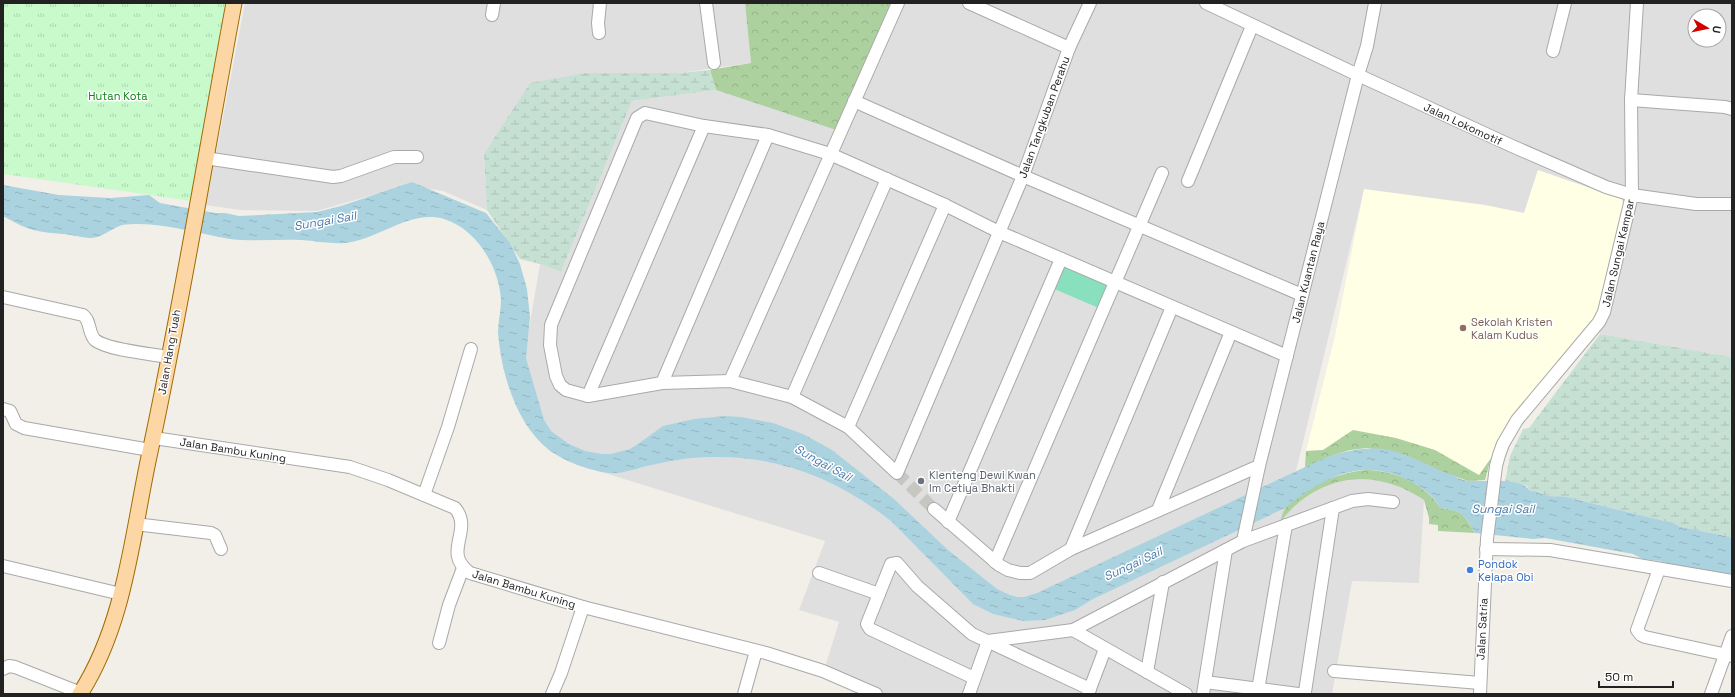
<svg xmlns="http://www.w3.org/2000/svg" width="1735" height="697" viewBox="0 0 1735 697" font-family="'Space Grotesk',sans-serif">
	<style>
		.residential { fill: #e0dfdf; fill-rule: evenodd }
		.education { fill: #ffffe5 }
		.forest { fill: url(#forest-crowns) }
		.wetland { fill: url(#wetland-marsh) }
		.park { fill: url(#park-tufts) }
		.pitch { fill: #88e0be }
		.water { fill: url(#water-ripples) }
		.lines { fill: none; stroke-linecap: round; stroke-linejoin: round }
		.minor-tunnel { stroke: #c8c6c1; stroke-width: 12; stroke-dasharray: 12 6; stroke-linecap: butt }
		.minor-casing { stroke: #a9a9a9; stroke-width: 14 }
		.major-casing { stroke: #a06b00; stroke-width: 17 }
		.minor { stroke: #fff; stroke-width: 12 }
		.major { stroke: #fcd6a4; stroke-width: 15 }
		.education-dot { fill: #8d6e63; stroke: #fff; stroke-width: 1.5 }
		.worship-dot { fill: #6b7280; stroke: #fff; stroke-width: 1.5 }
		.shop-dot { fill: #3f7fe0; stroke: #fff; stroke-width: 1.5 }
		.labels { text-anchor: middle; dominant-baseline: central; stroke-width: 3; stroke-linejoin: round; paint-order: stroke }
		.park-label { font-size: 11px; fill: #0c8416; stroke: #fff }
		.street-label { font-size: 11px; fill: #222; stroke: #fff }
		.education-label { font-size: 11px; fill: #785e54; stroke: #fff; text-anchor: start }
		.worship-label { font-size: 11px; fill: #5b616d; stroke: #fff; text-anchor: start }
		.shop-label { font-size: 11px; fill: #366cbe; stroke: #fff; text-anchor: start }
		.water-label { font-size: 12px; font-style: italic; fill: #4a7aab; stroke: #fff }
	</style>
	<defs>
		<pattern id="forest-crowns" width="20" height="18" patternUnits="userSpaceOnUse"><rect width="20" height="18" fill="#add19e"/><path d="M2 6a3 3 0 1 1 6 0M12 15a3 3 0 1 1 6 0" fill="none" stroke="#95b388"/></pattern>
		<pattern id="wetland-marsh" width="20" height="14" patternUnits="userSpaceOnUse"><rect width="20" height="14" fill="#c6e0d4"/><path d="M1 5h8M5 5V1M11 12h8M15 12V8" fill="none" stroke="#aac0b6"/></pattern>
		<pattern id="park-tufts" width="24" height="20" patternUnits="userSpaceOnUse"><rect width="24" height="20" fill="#c8facc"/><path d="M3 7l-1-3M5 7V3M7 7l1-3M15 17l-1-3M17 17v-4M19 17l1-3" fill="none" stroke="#acd6af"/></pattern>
		<pattern id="water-ripples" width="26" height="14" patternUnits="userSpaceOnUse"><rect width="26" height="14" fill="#aad3df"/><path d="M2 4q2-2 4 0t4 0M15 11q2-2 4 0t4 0" fill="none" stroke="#92b5bf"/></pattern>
	</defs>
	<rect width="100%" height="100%" fill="#f2efe9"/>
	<g class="residential">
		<path d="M245,3H745L751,63L679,73L484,154L487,210L443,191L412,186L369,196L317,211L240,210L206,205Z"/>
		<path d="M891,3H1732V357L1600,334L1598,320L1538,170L1524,213L1364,190L1296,471L1281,520L1297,503L1318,489L1330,484L1354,479L1379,480L1391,483L1403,487L1424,500L1419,583L1352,581L1332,694H886L825,667L839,622L799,610L825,541L569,462L550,450L541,443L526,425L516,405L540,264L561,272L632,101L716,90L836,130ZM1695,16H1719V40H1695Z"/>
	</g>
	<path class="education" d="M1538,170L1622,199L1625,211L1598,320L1557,361L1479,476L1435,450L1353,430L1323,450L1306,451L1335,336L1364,189L1485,205L1524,213Z"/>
	<g class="forest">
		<path d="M745,3H891L836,130L716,90L710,70L751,63Z"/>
		<path d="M1353,430L1396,438L1435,450L1479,475L1491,458L1485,480L1468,481L1432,468L1399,453L1367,448L1350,450L1334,455L1305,467L1306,451L1323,450Z"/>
		<path d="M1367,470C1397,471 1423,483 1441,508C1463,511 1464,514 1475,533L1438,531V525L1429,524V518L1424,500C1374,466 1318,474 1280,522C1282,517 1283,510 1286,507C1305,486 1340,472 1367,470Z"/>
	</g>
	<g class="wetland">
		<path d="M710,70L716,90L632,101L561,272L540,264L520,259L487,210L484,154L530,83L586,73H679Z"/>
		<path d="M1600,334L1732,357V538L1726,536L1681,527L1673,523L1574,499C1565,495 1559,497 1549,496C1542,495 1538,491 1530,492L1527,486L1505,482L1510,456L1523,429L1529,428Z"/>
	</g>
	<path class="park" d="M3,3H231L192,201L3,174Z"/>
	<path class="pitch" d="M1061,266L1110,287L1101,309L1052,288Z"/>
	<path class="water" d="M412,182L486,213L510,243L520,264L527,289L530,317L526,358L544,420L551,431L569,444L585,451L602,454H611L630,449L638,444L663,426L694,419L725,416L741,417L773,423L803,434L832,450L894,499L948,550L997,589L1010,595L1017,597H1024L1037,593L1320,460C1340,452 1361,447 1383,449C1407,452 1429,467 1452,475C1457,477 1463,481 1469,481C1485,482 1521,476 1530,491C1538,491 1542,495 1549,496C1559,497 1565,495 1574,499L1673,523L1681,527L1726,536L1732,538V578L1673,566L1660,561L1643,559L1633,554L1545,538L1533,539L1475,533C1465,515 1463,511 1441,508C1430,493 1422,487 1406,479C1359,457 1322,479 1285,508L1093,599L1075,610L1045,620L1024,621L993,614L973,604L892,522C840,480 779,455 711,457C690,457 668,461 647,466C635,469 622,474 609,473C590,471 564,461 549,450C516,424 501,373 498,332C498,322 501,311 501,300C499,267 477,229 444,219C409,209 379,240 345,243C331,244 316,241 301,240C278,239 254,242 230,239C200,234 169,224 139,224C134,224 127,224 122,225C112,228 103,237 92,238C86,238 77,236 71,235C57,233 41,233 27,228C19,225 11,220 3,216V185L59,195L110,198L149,195L160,203L215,213H225L239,216L317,212L341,206Z"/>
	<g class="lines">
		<path class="minor-tunnel" d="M897,473L934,509"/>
		<g class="minor-casing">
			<g id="minor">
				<path d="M706,3L714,63"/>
				<path d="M969,3L1069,48"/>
				<path d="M1090,3L1069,48L1023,176L897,473L848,427L792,397L730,381L662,383L588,396L566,390L560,385L556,376L550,345L551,325L637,118L645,113L704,126L768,135L830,154L945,205L999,232L1287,356"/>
				<path d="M1206,3L1358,75L1512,146L1606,187L1632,195L1696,204H1732"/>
				<path d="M492,15L494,3"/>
				<path d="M599,33L598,23L600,3"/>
				<path d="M1553,51L1565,3"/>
				<path d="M1631,100L1725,107L1732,109"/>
				<path d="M854,101L1023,176L1302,295"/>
				<path d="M205,158L333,177L341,176L394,157H417"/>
				<path d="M1188,181L1252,26"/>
				<path d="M3,297L83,315C91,321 88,333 95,340C107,350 152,354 168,357"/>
				<path d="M730,381L898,3"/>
				<path d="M662,383L768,135"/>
				<path d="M588,396L704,126"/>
				<path d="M792,397L887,179"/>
				<path d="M3,409L10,411L16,424L24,428L150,450"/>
				<path d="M848,427L945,205"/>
				<path d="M154,438L350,467L388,480L455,508C474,531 441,552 470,573L583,607L766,653L823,671L876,694"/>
				<path d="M424,495L448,427L471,349"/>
				<path d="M934,509L999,565L1008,570L1020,573H1030L1071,549L1259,466"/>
				<path d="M1158,510L1231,332"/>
				<path d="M948,522L1061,259"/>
				<path d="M135,524L211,533L215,535L221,549"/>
				<path d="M1243,541L1259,466L1358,75L1367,46L1375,3"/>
				<path d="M1071,549L1172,307"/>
				<path d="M1486,549L1550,550L1732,581"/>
				<path d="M995,562L1162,173"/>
				<path d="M3,566L121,594"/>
				<path d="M1659,569L1637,630L1641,635L1645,637L1732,656"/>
				<path d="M819,573L879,594"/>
				<path d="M1073,630L1186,694"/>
				<path d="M988,641L1073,630L1243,541L1352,501L1368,499L1393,502"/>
				<path d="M439,643L449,605L463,568"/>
				<path d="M3,669L9,666L15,667L81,693"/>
				<path d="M1334,671L1480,683"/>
				<path d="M1147,672L1163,582"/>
				<path d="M974,678L870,629L867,624L891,564L897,563L917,586L972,634L1090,689"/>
				<path d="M1205,682L1298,694"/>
				<path d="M1258,690L1286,525"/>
				<path d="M552,694L561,673L583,607"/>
				<path d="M744,694L756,651"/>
				<path d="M969,694L988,641"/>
				<path d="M1088,694L1105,649"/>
				<path d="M1203,694L1226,550"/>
				<path d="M1302,694L1305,692L1333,508"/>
				<path d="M1480,694L1487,539L1496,466L1499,455L1503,444L1517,420L1599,322L1604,312L1632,195L1631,100L1637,3"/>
				<path d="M1711,694L1732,636"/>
			</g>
		</g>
		<g class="major-casing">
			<path id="major" d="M80,694C126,622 132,534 150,452C182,303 206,153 234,3"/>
		</g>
		<use href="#minor" class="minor"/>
		<use href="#major" class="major"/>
	</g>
	<circle class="education-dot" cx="1463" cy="328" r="4"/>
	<circle class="worship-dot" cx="921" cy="481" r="4"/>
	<circle class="shop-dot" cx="1470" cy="570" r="4"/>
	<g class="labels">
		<g class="park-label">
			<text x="118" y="96">Hutan Kota</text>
		</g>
		<g class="street-label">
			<text transform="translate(1044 117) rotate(-70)">Jalan Tangkuban Perahu</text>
			<text transform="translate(1463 124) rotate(25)">Jalan Lokomotif</text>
			<text transform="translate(1618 253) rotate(-77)">Jalan Sungai Kampar</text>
			<text transform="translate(1308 272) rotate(-76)">Jalan Kuantan Raya</text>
			<text transform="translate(169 352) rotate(-80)">Jalan Hang Tuah</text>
			<text transform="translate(233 450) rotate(9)">Jalan Bambu Kuning</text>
			<text transform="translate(524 589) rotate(17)">Jalan Bambu Kuning</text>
			<text transform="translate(1482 629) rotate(-87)">Jalan Satria</text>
		</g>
		<g class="education-label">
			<text x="1471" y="322">Sekolah Kristen<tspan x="1471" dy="13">Kalam Kudus</tspan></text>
		</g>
		<g class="worship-label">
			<text x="929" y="475">Klenteng Dewi Kwan<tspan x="929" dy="13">Im Cetiya Bhakti</tspan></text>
		</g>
		<g class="shop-label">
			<text x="1478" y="564">Pondok<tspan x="1478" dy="13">Kelapa Obi</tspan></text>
		</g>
		<g class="water-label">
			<text transform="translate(325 221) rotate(-10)">Sungai Sail</text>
			<text transform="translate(823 463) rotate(29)">Sungai Sail</text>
			<text x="1503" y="509">Sungai Sail</text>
			<text transform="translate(1133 564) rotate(-25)">Sungai Sail</text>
		</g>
	</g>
	<rect width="1735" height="697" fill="none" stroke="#222222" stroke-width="8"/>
	<g transform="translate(1707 28) rotate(99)"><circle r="19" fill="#ffffff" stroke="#a7a7a7"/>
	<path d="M0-3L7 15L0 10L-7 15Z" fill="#d40000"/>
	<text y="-6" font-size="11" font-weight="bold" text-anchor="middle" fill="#222222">U</text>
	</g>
	<path d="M1599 681v6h74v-6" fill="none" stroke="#222222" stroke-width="2"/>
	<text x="1605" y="681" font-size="12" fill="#222222" stroke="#ffffff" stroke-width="3" paint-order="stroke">50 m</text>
</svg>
